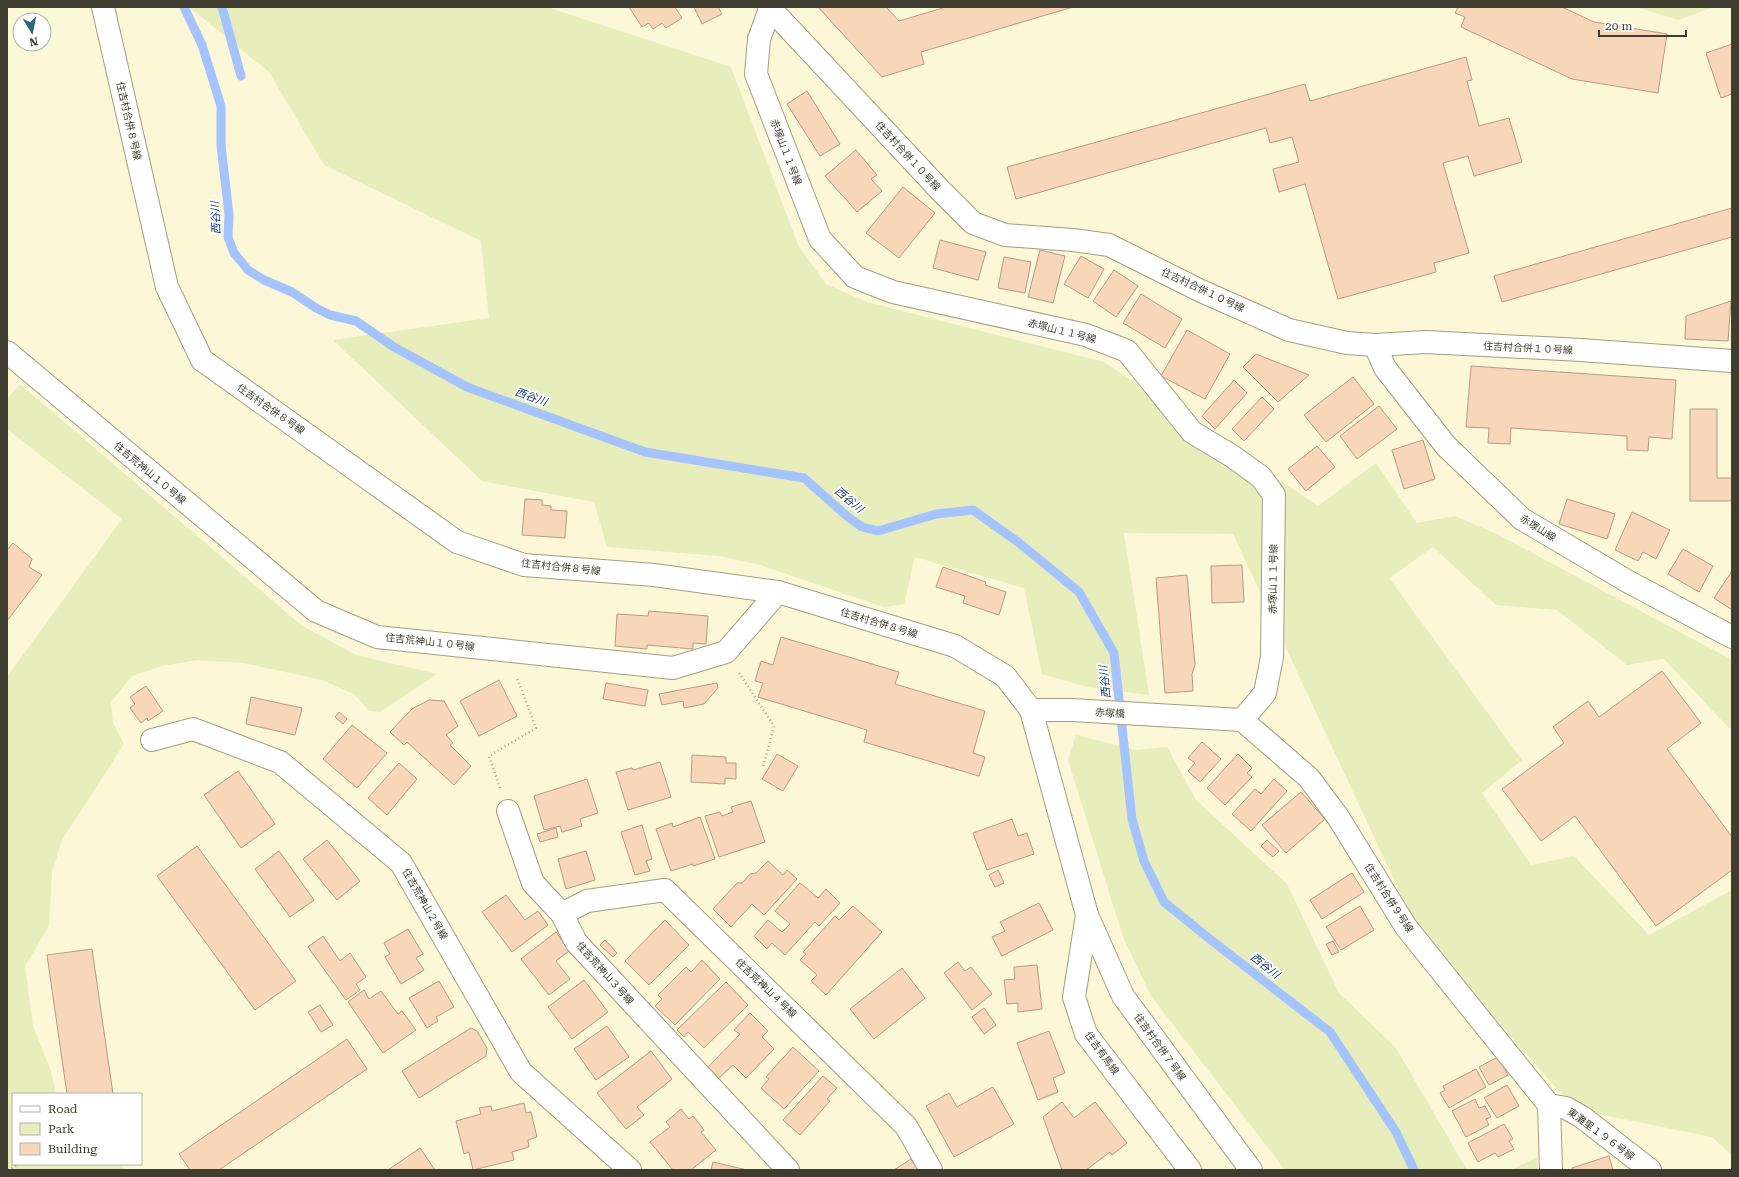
<svg xmlns="http://www.w3.org/2000/svg" width="1739" height="1177" viewBox="0 0 1739 1177" font-family="'Roboto Serif','Noto Sans JP',serif">
	<style>
		.green { fill: #e8edbc }
		.lines { fill: none; stroke-linecap: round; stroke-linejoin: round }
		.stream { stroke: #a5c4ff; stroke-width: 9 }
		.building { fill: #f8d6b9; stroke: #b59b86 }
		.minor-casing { stroke: #a39e7f; stroke-width: 24 }
		.path { stroke: #a8a58c; stroke-width: 2.5; stroke-dasharray: 1 3; stroke-linecap: butt }
		.minor { stroke: #fff; stroke-width: 22 }
		.labels { text-anchor: middle; dominant-baseline: central; stroke-width: 3.5; stroke-linejoin: round; paint-order: stroke }
		.street-label { font-size: 10px; fill: #3f3d30; stroke: #fff }
		.water-label { font-size: 11px; font-style: italic; fill: #18397b; stroke: #fff }
	</style>
	<rect width="100%" height="100%" fill="#fcf7d6"/>
	<g class="green">
		<path d="M189,7H547L731,67L798,245L826,284L867,302L1104,362L1318,506L1376,463L1417,523L1455,516L1497,534L1732,660V729L1729,728L1664,659L1627,665L1557,610L1496,605L1433,547L1389,578L1522,760L1482,793L1531,865L1574,856L1649,935L1732,890V1155L1712,1137L1588,1112L1560,1092L1504,1029L1409,912L1233,534L1124,533L1149,695L1087,687L1042,674L1024,588L915,557L904,604L884,607L760,565L719,556L607,547L594,502L482,481L333,340L489,318L481,241L324,165L269,72Z"/>
		<path d="M1636,7H1714L1678,20Z"/>
		<path d="M20,384L301,625L356,655L437,674L380,712L369,711L354,694L322,680L243,663L197,660L162,666L132,676L111,702L113,723L124,744L62,840L52,872L49,926L25,966L33,1026L51,1071L56,1094H13V1164H122L124,1170H7V677L122,519L7,429V399Z"/>
		<path d="M1076,735L1136,750L1167,747L1196,800L1287,884L1339,993L1396,1048L1467,1170H1285L1151,996L1123,937L1068,760Z"/>
		<path d="M1537,1157L1538,1170H1511Z"/>
	</g>
	<g class="lines">
		<g class="stream">
			<path d="M184,7L202,45L221,106V145L229,215L228,237L234,253L248,270L264,280L292,292L316,308L330,315L356,321L394,347L467,387L645,452L804,478L848,517L862,527L878,531L936,514L973,510L1018,542L1079,592L1114,653L1132,819L1144,861L1164,902L1211,940L1330,1032L1396,1132L1414,1170"/>
			<path d="M222,7L241,76"/>
		</g>
	</g>
	<g class="building">
		<path d="M629,7H675L682,18L666,28L662,23L653,29L649,23L642,27Z"/>
		<path d="M694,7H718L722,14L702,24Z"/>
		<path d="M818,7H886L899,21L946,7H1073L921,52L924,64L882,77Z"/>
		<path d="M1458,7H1562L1594,22L1667,34L1658,93L1572,79L1461,27L1465,17L1455,13Z"/>
		<path d="M1732,44V94L1721,98L1706,53Z"/>
		<path d="M1466,57L1472,80L1467,81L1479,126L1509,118L1522,162L1474,176L1468,156L1443,163L1469,253L1434,263L1436,272L1338,299L1305,184L1279,192L1273,169L1299,162L1292,137L1270,143L1266,128L1016,199L1007,167L1305,84L1310,101Z"/>
		<path d="M807,91L840,144L820,156L787,104Z"/>
		<path d="M856,150L877,175L871,179L882,191L857,212L825,176Z"/>
		<path d="M903,187L935,213L899,258L866,233Z"/>
		<path d="M1732,208V237L1502,302L1494,276Z"/>
		<path d="M940,240L986,252L978,280L933,268Z"/>
		<path d="M1040,250L1065,256L1053,303L1028,297Z"/>
		<path d="M1081,256L1104,269L1088,298L1064,284Z"/>
		<path d="M1004,257L1031,262L1025,293L998,288Z"/>
		<path d="M1114,270L1138,286L1116,317L1093,301Z"/>
		<path d="M1141,294L1182,319L1165,348L1123,323Z"/>
		<path d="M1731,301L1728,341L1685,339L1686,316Z"/>
		<path d="M1187,330L1230,354L1205,399L1161,376Z"/>
		<path d="M1256,354L1309,375L1278,402L1243,367Z"/>
		<path d="M1471,366L1676,380L1672,439L1649,437L1648,451L1627,450V436L1511,428L1510,444L1488,443L1489,428L1466,427Z"/>
		<path d="M1353,377L1374,404L1326,442L1304,415Z"/>
		<path d="M1234,380L1247,393L1215,429L1202,416Z"/>
		<path d="M1262,397L1274,409L1244,441L1232,429Z"/>
		<path d="M1379,406L1397,429L1357,459L1340,436Z"/>
		<path d="M1690,409H1717V478H1732V501H1690Z"/>
		<path d="M1423,440L1435,479L1404,489L1392,450Z"/>
		<path d="M1317,446L1335,467L1306,491L1288,469Z"/>
		<path d="M525,499L542,500V505L551,506V510L567,511L565,538L522,535Z"/>
		<path d="M1567,499L1615,514L1607,539L1559,524Z"/>
		<path d="M1632,512L1670,530L1656,559L1643,552L1638,561L1615,550Z"/>
		<path d="M13,543L32,559L29,567L42,575L7,621V550Z"/>
		<path d="M1683,549L1713,566L1699,592L1668,574Z"/>
		<path d="M1242,565L1244,602L1212,603L1211,566Z"/>
		<path d="M943,567L986,582L985,585L1006,592L999,615L963,603L965,596L936,587Z"/>
		<path d="M1732,571V610L1714,598Z"/>
		<path d="M1187,575L1195,665L1192,674L1193,691L1165,693L1156,578Z"/>
		<path d="M649,611L708,616L706,644L693,643V649L647,645V649L615,646L617,614L648,616Z"/>
		<path d="M781,637L899,672L895,684L985,711L973,753L985,757L979,776L864,742L867,730L758,697L763,683L755,681L761,661L773,665Z"/>
		<path d="M1662,671L1701,723L1667,749L1732,837V870L1656,926L1575,816L1541,841L1502,789L1564,743L1553,727L1588,701L1599,717Z"/>
		<path d="M499,680L517,716L479,736L460,701Z"/>
		<path d="M606,683L648,690L645,706L603,699Z"/>
		<path d="M717,683L718,688L704,704L684,708L683,701L662,705L659,694Z"/>
		<path d="M146,686L163,711L148,721L147,718L141,723L130,708L135,704L130,697Z"/>
		<path d="M251,697L302,708L295,735L246,724Z"/>
		<path d="M429,700L444,701L458,726L446,735L453,743L450,745L471,766L454,785L407,742L404,745L390,732L412,709Z"/>
		<path d="M339,712L347,719L343,724L335,717Z"/>
		<path d="M352,725L387,753L357,788L323,759Z"/>
		<path d="M1202,742L1221,759L1200,782L1188,771L1195,763L1188,758Z"/>
		<path d="M777,754L798,766L783,791L762,779Z"/>
		<path d="M1238,754L1252,768L1247,773L1252,777L1225,805L1207,788Z"/>
		<path d="M692,755L726,757V763H736V779L725,778V784L691,782Z"/>
		<path d="M660,762L671,797L628,810L616,772L632,768L633,770Z"/>
		<path d="M399,763L417,779L387,815L368,798Z"/>
		<path d="M238,771L275,824L241,848L204,795Z"/>
		<path d="M587,779L598,813L580,819L582,826L562,832L560,826L544,830L534,796Z"/>
		<path d="M1274,779L1287,791L1251,831L1232,814L1255,789L1261,794Z"/>
		<path d="M1301,792L1325,819L1286,853L1262,825Z"/>
		<path d="M751,801L765,842L719,857L705,816L720,812L722,816L733,812L731,807Z"/>
		<path d="M700,817L715,859L693,866V864L671,871L656,829L672,823L673,827Z"/>
		<path d="M1012,819L1018,836L1027,833L1034,854L987,870L973,833Z"/>
		<path d="M642,825L652,859L646,861L650,871L635,875L621,832Z"/>
		<path d="M556,828L558,837L540,842L537,834Z"/>
		<path d="M327,840L360,881L337,900L303,859Z"/>
		<path d="M1267,840L1279,851L1273,857L1261,846Z"/>
		<path d="M197,846L296,981L255,1010L157,876Z"/>
		<path d="M279,851L314,900L290,917L255,869Z"/>
		<path d="M586,851L595,880L566,889L558,859Z"/>
		<path d="M768,861L783,875L787,870L797,879L764,915L752,904L731,927L713,909L737,883H742L750,874L756,873Z"/>
		<path d="M998,870L1004,883L995,887L989,875Z"/>
		<path d="M1352,873L1364,892L1322,919L1310,900Z"/>
		<path d="M800,883L818,898L826,889L840,903L819,926L815,922L785,955L772,943L767,949L754,936L768,920L782,932L790,924L775,911Z"/>
		<path d="M506,895L525,920L538,911L548,925L512,952L482,912Z"/>
		<path d="M1039,903L1053,930L1002,956L992,937L1005,931L1000,922Z"/>
		<path d="M853,906L882,932L826,995L811,981L817,975L800,960L806,954L803,952L835,916L839,920Z"/>
		<path d="M1360,906L1374,930L1341,950L1326,927Z"/>
		<path d="M665,920L689,945L649,985L625,961Z"/>
		<path d="M408,929L423,954L416,958L424,970L401,984L385,957L390,954L384,943Z"/>
		<path d="M556,932L569,951L556,961L570,979L549,995L521,959Z"/>
		<path d="M323,936L340,961L350,953L366,977L356,984L360,990L346,1000L308,947Z"/>
		<path d="M605,940L617,953L613,957L600,945Z"/>
		<path d="M1333,941L1339,952L1332,955L1326,944Z"/>
		<path d="M92,949L113,1094H67L47,955Z"/>
		<path d="M702,960L720,979L675,1025L655,1006L662,999L658,995L686,967L691,972Z"/>
		<path d="M958,962L965,971L971,967L992,994L972,1010L944,973Z"/>
		<path d="M1037,965L1042,1009L1018,1012V1003L1007,1004L1004,980L1015,979L1014,967Z"/>
		<path d="M902,968L925,998L874,1039L850,1009Z"/>
		<path d="M584,980L608,1012L572,1039L548,1007Z"/>
		<path d="M439,981L454,1007L436,1017L438,1021L427,1028L409,998Z"/>
		<path d="M726,982L748,1005L704,1048L688,1032L684,1037L677,1030Z"/>
		<path d="M364,990L369,999L381,991L398,1014L402,1011L416,1030L383,1053L348,1002Z"/>
		<path d="M320,1005L333,1025L321,1032L308,1012Z"/>
		<path d="M984,1008L996,1025L984,1034L972,1017Z"/>
		<path d="M750,1013L768,1031L762,1037L774,1049L746,1078L733,1065L718,1079L707,1068L740,1034L734,1030Z"/>
		<path d="M607,1026L629,1057L596,1080L574,1049Z"/>
		<path d="M471,1028L477,1031L487,1048L486,1056L419,1098L402,1071Z"/>
		<path d="M1049,1031L1065,1073L1053,1078L1058,1092L1038,1100L1017,1043Z"/>
		<path d="M347,1039L367,1069L219,1170H190L179,1154Z"/>
		<path d="M793,1047L819,1071L784,1109L761,1088L769,1079L766,1077Z"/>
		<path d="M651,1051L672,1079L637,1107L644,1115L626,1129L597,1093Z"/>
		<path d="M1498,1057L1508,1075L1489,1085L1479,1067Z"/>
		<path d="M1476,1069L1486,1087L1449,1108L1440,1093L1445,1090L1443,1086Z"/>
		<path d="M823,1076L837,1088L827,1099L830,1101L800,1135L783,1120Z"/>
		<path d="M1507,1085L1519,1106L1497,1118L1484,1098Z"/>
		<path d="M993,1087L1014,1124L954,1157L926,1106L949,1093L957,1107Z"/>
		<path d="M1475,1099L1479,1108L1485,1106L1491,1117L1486,1119L1489,1125L1466,1137L1452,1111Z"/>
		<path d="M1062,1102L1074,1118L1095,1102L1127,1143L1112,1155L1110,1152L1086,1170H1062L1043,1117Z"/>
		<path d="M524,1103L526,1113L531,1112L537,1137L528,1140L529,1147L512,1152L514,1160L473,1170L469,1152L464,1154L456,1121L481,1114L479,1108L491,1106L492,1111Z"/>
		<path d="M681,1109L689,1119L693,1116L704,1130L701,1132L716,1150L691,1170H673L650,1142L670,1127L666,1122Z"/>
		<path d="M1504,1124L1513,1139L1509,1141L1514,1149L1498,1157L1495,1153L1478,1162L1468,1143Z"/>
		<path d="M420,1148L435,1170H388Z"/>
		<path d="M1609,1156L1613,1170H1573L1572,1168Z"/>
		<path d="M911,1159L918,1170H894Z"/>
		<path d="M713,1162L747,1170H711Z"/>
	</g>
	<g class="lines">
		<g class="minor-casing">
			<g id="minor">
				<path d="M103,7L167,287L202,360L457,542L524,565L654,575L778,592L955,646L1005,676L1031,710L1087,915L1123,996L1251,1170"/>
				<path d="M769,7L941,191L973,223L1005,235L1073,240L1109,245L1199,290L1289,330L1347,343L1375,345L1426,342L1581,350L1732,361"/>
				<path d="M770,9L759,39L756,74L820,239L855,277L893,292L1086,335L1127,351L1192,432L1232,456L1261,477L1274,495L1272,657L1265,693L1242,720"/>
				<path d="M1375,345L1385,368L1446,446L1522,519L1627,581L1732,637"/>
				<path d="M7,352L316,611L377,637L673,668L726,652L778,592"/>
				<path d="M1031,710H1072L1242,720L1309,778L1338,817L1406,927L1549,1105L1551,1170"/>
				<path d="M152,740L193,729L280,762L401,863L521,1072L630,1170"/>
				<path d="M508,811L533,883L562,914L576,942L788,1170"/>
				<path d="M562,914L587,901L665,890L906,1126L931,1170"/>
				<path d="M1087,915L1074,997L1086,1034L1190,1170"/>
				<path d="M1549,1105L1566,1108L1582,1117L1650,1170"/>
			</g>
		</g>
		<g class="path">
			<path d="M739,673L774,726L763,767"/>
			<path d="M500,788L489,756L536,728L517,678"/>
			<path d="M8,1170L19,1164"/>
		</g>
		<use href="#minor" class="minor"/>
	</g>
	<g class="labels">
		<g class="street-label">
			<text transform="translate(129 121) rotate(77)">住吉村合併８号線</text>
			<text transform="translate(786 152) rotate(69)">赤塚山１１号線</text>
			<text transform="translate(908 156) rotate(47)">住吉村合併１０号線</text>
			<text transform="translate(1203 290) rotate(25)">住吉村合併１０号線</text>
			<text transform="translate(1062 331) rotate(14)">赤塚山１１号線</text>
			<text transform="translate(1528 348) rotate(3)">住吉村合併１０号線</text>
			<text transform="translate(271 409) rotate(35)">住吉村合併８号線</text>
			<text transform="translate(150 473) rotate(40)">住吉荒神山１０号線</text>
			<text transform="translate(1538 528) rotate(32)">赤塚山線</text>
			<text transform="translate(561 567) rotate(6)">住吉村合併８号線</text>
			<text transform="translate(1273 579) rotate(-89)">赤塚山１１号線</text>
			<text transform="translate(879 623) rotate(17)">住吉村合併８号線</text>
			<text transform="translate(430 642) rotate(6)">住吉荒神山１０号線</text>
			<text transform="translate(1110 713) rotate(4)">赤塚橋</text>
			<text transform="translate(1389 898) rotate(57)">住吉村合併９号線</text>
			<text transform="translate(425 904) rotate(60)">住吉荒神山２号線</text>
			<text transform="translate(605 973) rotate(48)">住吉荒神山３号線</text>
			<text transform="translate(766 988) rotate(44)">住吉荒神山４号線</text>
			<text transform="translate(1160 1047) rotate(54)">住吉村合併７号線</text>
			<text transform="translate(1102 1053) rotate(54)">住吉有馬線</text>
			<text transform="translate(1601 1134) rotate(36)">東灘里１９６号線</text>
		</g>
		<g class="water-label">
			<text transform="translate(216 218) rotate(-93)">西谷川</text>
			<text transform="translate(531 397) rotate(20)">西谷川</text>
			<text transform="translate(849 500) rotate(40)">西谷川</text>
			<text transform="translate(1105 682) rotate(-96)">西谷川</text>
			<text transform="translate(1265 966) rotate(38)">西谷川</text>
		</g>
	</g>
	<rect width="1739" height="1177" fill="none" stroke="#3f3d30" stroke-width="16"/>
	<rect x="12" y="1093" width="130" height="72" fill="#ffffff" stroke="#b2b1ac"/>
	<rect x="20" y="1106" width="20" height="6" fill="#ffffff" stroke="#b2b1ac"/>
	<text x="48" y="1113" font-size="12" fill="#3f3d30">Road</text>
	<rect x="20" y="1123" width="20" height="12" fill="#e8edbc" stroke="#b2b1ac"/>
	<text x="48" y="1133" font-size="12" fill="#3f3d30">Park</text>
	<rect x="20" y="1143" width="20" height="12" fill="#f8d6b9" stroke="#b2b1ac"/>
	<text x="48" y="1153" font-size="12" fill="#3f3d30">Building</text>
	<g transform="translate(32 32) rotate(170)"><circle r="19" fill="#ffffff" stroke="#b2b1ac"/>
	<path d="M0-3L7 15L0 10L-7 15Z" fill="#2e647f"/>
	<text y="-6" font-size="11" font-weight="bold" text-anchor="middle" fill="#3f3d30">N</text>
	</g>
	<path d="M1599 30v6h87v-6" fill="none" stroke="#3f3d30" stroke-width="2"/>
	<text x="1605" y="30" font-size="12" fill="#3f3d30" stroke="#ffffff" stroke-width="3" paint-order="stroke">20 m</text>
</svg>
